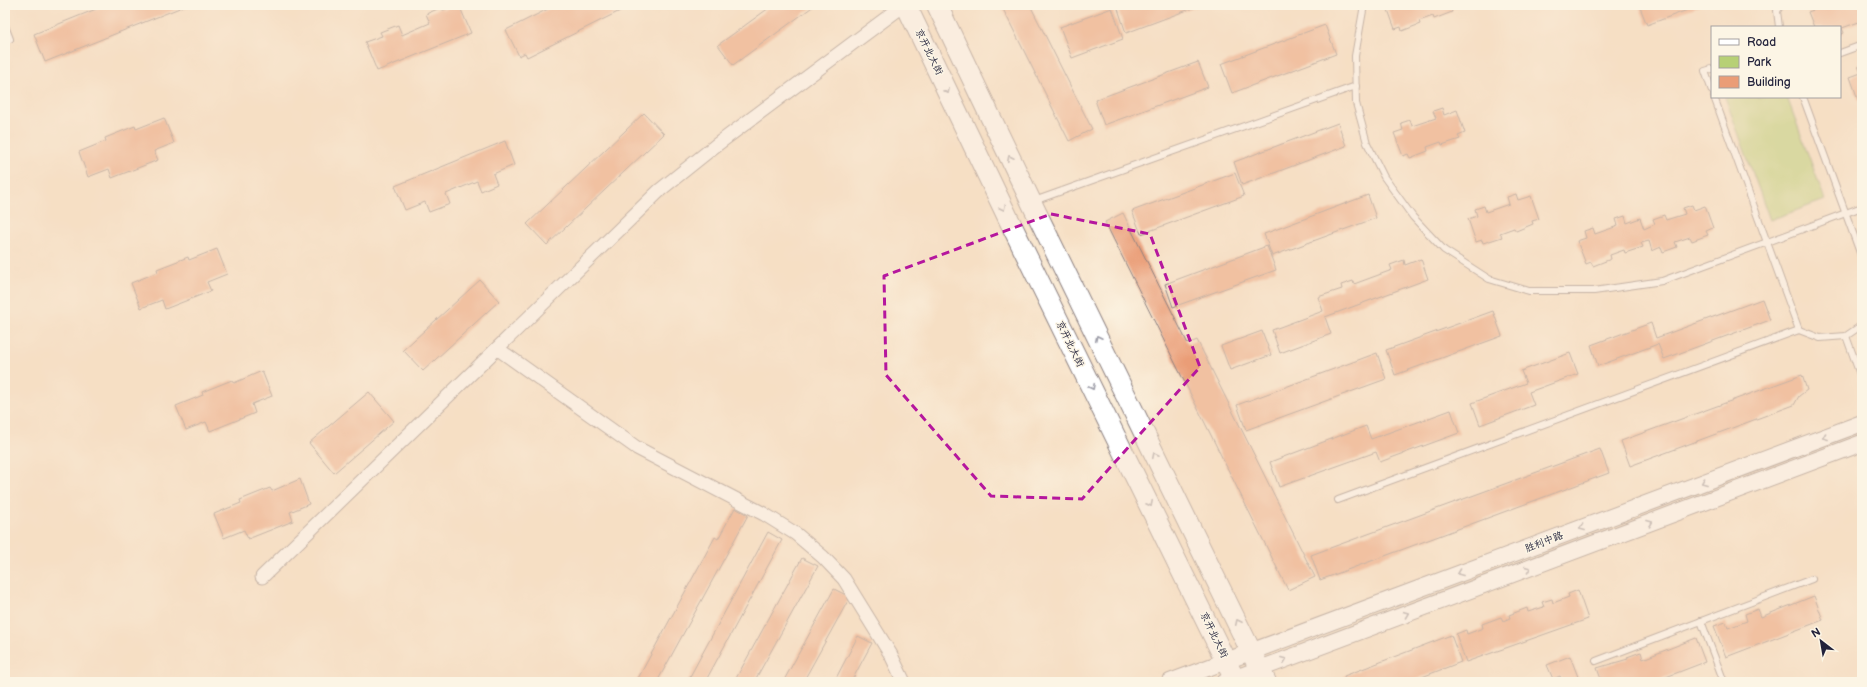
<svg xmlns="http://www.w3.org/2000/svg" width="1867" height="687" viewBox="0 0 1867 687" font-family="'Balsamiq Sans','LXGW WenKai TC',sans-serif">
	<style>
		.green { fill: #b7d075; stroke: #6c7958 }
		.building { fill: #ea9d77 }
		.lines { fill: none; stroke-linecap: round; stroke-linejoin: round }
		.service-casing { stroke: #8c8080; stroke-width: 8 }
		.minor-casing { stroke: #8c8080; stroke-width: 15 }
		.tertiary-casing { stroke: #8c8080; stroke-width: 18 }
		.primary-casing { stroke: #8c8080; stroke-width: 22 }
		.service { stroke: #fff; stroke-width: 6 }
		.minor { stroke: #fff; stroke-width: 13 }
		.tertiary { stroke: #fff; stroke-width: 16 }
		.primary { stroke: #fff; stroke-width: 20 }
		.oneway { stroke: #9c9ca7 }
		.marked { fill: none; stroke: #b5179e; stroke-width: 3; stroke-dasharray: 8 5; stroke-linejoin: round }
		.labels { text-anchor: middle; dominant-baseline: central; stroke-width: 3; stroke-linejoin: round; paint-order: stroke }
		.street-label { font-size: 10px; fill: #22223b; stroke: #fcf5e5 }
	</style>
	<rect width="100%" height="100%" fill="#fcf5e5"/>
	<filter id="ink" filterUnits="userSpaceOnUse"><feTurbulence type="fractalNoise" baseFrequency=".025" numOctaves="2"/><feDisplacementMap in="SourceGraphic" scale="8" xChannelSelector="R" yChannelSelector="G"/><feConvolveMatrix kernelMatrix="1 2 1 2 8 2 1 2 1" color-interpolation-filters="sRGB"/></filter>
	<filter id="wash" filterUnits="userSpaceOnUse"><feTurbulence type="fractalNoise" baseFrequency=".012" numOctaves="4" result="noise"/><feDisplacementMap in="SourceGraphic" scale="16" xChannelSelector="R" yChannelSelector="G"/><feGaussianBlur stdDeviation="0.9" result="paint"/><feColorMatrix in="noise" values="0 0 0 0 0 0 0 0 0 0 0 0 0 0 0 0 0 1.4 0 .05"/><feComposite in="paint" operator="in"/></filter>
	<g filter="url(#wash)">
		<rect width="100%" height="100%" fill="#f6dfc4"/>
		<path class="green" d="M1725,97H1787L1825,200L1770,220Z"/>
		<g id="blocks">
			<g class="building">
				<path d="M106,5H187L45,62L34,34Z"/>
				<path d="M456,5H459L471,33L377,71L365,42L382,36L380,32L398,25L402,35L430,23L426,14L442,7L443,10Z"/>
				<path d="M556,5H632L527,57L525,53L519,56L506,30Z"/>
				<path d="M773,5H815L733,65L718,45Z"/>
				<path d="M1001,5H1030L1092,129L1069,141Z"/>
				<path d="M1129,5H1201L1126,33L1118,9Z"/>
				<path d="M1391,5H1458V6L1451,9L1452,12L1434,19L1433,16L1419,21L1420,24L1402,31L1401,27L1395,29L1387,7Z"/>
				<path d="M1639,5H1701L1647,25Z"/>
				<path d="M1818,5H1862V28L1859,22L1842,28L1844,33L1840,35V27H1814L1808,12L1819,8Z"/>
				<path d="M1112,8L1123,39L1072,58L1060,27Z"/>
				<path d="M1325,25L1336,54L1232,93L1221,64Z"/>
				<path d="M1198,62L1208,87L1104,125L1095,100Z"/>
				<path d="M1862,65V101L1859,102L1850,77L1861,73L1858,66Z"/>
				<path d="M1442,108L1444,115L1457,110L1465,133L1458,136L1460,139L1442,145L1441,142L1427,147L1428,151L1410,158L1408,154L1403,156L1394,133L1403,130L1401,123L1410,120L1412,126L1436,118L1433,111Z"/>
				<path d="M644,113L664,134L547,245L527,224Z"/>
				<path d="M164,118L174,143L154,151L158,160L112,178L109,169L88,177L79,152L106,141L105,138L135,126L136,129Z"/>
				<path d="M1338,123L1346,146L1242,185L1234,162Z"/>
				<path d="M505,141L514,165L493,174L497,184L481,191L477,181L446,194L450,204L429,212L425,202L405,210L395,186Z"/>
				<path d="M1235,173L1244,196L1141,234L1132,211Z"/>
				<path d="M1516,194L1518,200L1531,196L1539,219L1532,221L1533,224L1516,231L1514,228L1500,233L1502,237L1483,243L1482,240L1476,242L1468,219L1477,216L1475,209L1484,206L1486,212L1509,204L1507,197Z"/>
				<path d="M1368,195L1376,218L1272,256L1264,234Z"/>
				<path d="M1692,205L1694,210L1705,206L1713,228L1706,231L1708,235L1692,241L1690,237L1675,242L1677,247L1663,252L1661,247L1652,251L1649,241L1641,243L1643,247L1625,253L1624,250L1610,255L1611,259L1593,266L1591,262L1586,264L1577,241L1586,238L1584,231L1593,228L1595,234L1618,226L1616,219L1625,216L1627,223L1640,218L1644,229L1655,224L1653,219L1664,215L1666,220L1685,214L1683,208Z"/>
				<path d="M1123,213L1188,344L1197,340L1315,577L1288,590L1105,222Z"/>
				<path d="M1267,246L1276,270L1173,307L1165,284Z"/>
				<path d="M217,249L227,274L207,282L211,291L165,309L162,300L141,308L131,283L158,272L157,269L188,257L189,260Z"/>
				<path d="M1421,259L1428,279L1325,317L1331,334L1280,353L1272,330L1323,311L1318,297L1342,289L1341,285L1353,281L1354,284L1392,270L1390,265L1404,260L1405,265Z"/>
				<path d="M480,280L499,301L423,371L403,350Z"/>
				<path d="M1762,299L1770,320L1664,359L1658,344L1598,366L1591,345L1651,323L1656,338Z"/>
				<path d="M1493,311L1502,336L1395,375L1386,350Z"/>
				<path d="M1262,331L1271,355L1230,370L1221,346Z"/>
				<path d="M1377,353L1386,379L1246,430L1237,405Z"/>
				<path d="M1570,353L1578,374L1529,392L1534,405L1480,425L1472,403L1526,383L1521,371Z"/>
				<path d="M262,371L272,396L252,404L255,413L210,431L206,422L186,430L176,406L203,395L202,392L232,380L234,383Z"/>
				<path d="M1802,375L1807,390L1799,396L1794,405L1630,466L1621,441Z"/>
				<path d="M369,392L394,421L334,473L309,443Z"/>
				<path d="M1451,410L1459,433L1380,462L1376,452L1279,487L1270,462L1366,426L1371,439Z"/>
				<path d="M1600,449L1609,473L1320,580L1311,555Z"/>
				<path d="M300,479L309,504L290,512L293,521L248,539L244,530L224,538L214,514L241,503L240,500L270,488L272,491Z"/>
				<path d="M735,508L748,515L657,682H636L715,537L718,539Z"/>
				<path d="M768,532L782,540L705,682H687Z"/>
				<path d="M802,558L818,566L754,682H734Z"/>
				<path d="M834,589L850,597L803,682H783Z"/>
				<path d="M1578,590L1588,619L1466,662L1456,634L1466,630L1467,634L1483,628L1482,624L1501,617L1503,621L1510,618L1509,615L1527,608L1528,612L1544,607L1542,602L1552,599L1553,603L1569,597L1568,594Z"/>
				<path d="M1814,596L1823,620L1726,657L1714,626L1726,622L1728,628L1747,621L1745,614L1758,609L1761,617Z"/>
				<path d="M1451,635L1461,662L1409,682H1346L1344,676Z"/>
				<path d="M858,636L872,643L851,682H834Z"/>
				<path d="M1696,638L1705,662L1653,682H1602L1597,668L1628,659L1627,657L1641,652L1643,659Z"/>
				<path d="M1570,656L1580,682H1562L1560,676L1553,679L1547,665Z"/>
			</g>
		</g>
	</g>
	<g filter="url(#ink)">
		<use href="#blocks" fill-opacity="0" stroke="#8c8080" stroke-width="1"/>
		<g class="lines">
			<g class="service-casing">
				<g id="service">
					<path d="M1364,5L1355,56L1356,103L1367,143L1384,177L1413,217L1444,250L1489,279L1529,291H1594L1662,281L1862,207"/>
					<path d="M5,26L10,39"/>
					<path d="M1779,27L1777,11L1781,5"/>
					<path d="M1840,53L1862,45"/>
					<path d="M1712,69L1705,71L1712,91"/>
					<path d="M1714,97L1799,330"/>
					<path d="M1803,97L1862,258"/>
					<path d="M1034,201L1356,86"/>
					<path d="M1846,336L1862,380"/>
					<path d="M1338,500L1799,330L1820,338L1846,336L1862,325"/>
					<path d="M1701,621L1724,682"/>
					<path d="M1596,661L1812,579"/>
				</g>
			</g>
			<g class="minor-casing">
				<g id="minor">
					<path d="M498,349L637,448L764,514L796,534L823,557L844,579L891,655L904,682"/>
					<path d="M262,577L660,190L715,146L904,5"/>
				</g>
			</g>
			<g class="tertiary-casing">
				<g id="tertiary">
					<path d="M1170,682L1862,423"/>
					<path d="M1225,682L1862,443"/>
				</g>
			</g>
			<g class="primary-casing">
				<g id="primary">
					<path d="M906,5L1010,222L1236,682"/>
					<path d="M937,5L1035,210L1266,682"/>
				</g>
			</g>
			<use href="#service" class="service"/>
			<use href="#minor" class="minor"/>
			<use href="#tertiary" class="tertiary"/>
			<use href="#primary" class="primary"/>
		</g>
		<defs><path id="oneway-chevron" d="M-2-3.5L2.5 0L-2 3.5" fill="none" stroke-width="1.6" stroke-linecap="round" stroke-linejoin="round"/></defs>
		<g class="oneway">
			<use href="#oneway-chevron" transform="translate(947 91) rotate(64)"/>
			<use href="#oneway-chevron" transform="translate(1010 158) rotate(-116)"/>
			<use href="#oneway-chevron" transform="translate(1003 208) rotate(64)"/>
			<use href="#oneway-chevron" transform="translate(1098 338) rotate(-116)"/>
			<use href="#oneway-chevron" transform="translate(1092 387) rotate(64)"/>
			<use href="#oneway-chevron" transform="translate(1825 437) rotate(159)"/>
			<use href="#oneway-chevron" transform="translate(1155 455) rotate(-116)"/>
			<use href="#oneway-chevron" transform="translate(1704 482) rotate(159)"/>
			<use href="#oneway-chevron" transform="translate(1150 504) rotate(64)"/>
			<use href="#oneway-chevron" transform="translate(1650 523) rotate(-21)"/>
			<use href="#oneway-chevron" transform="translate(1582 528) rotate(159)"/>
			<use href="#oneway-chevron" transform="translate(1528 569) rotate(-21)"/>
			<use href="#oneway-chevron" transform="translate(1460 573) rotate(159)"/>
			<use href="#oneway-chevron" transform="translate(1406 614) rotate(-21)"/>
			<use href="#oneway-chevron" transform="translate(1238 622) rotate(-115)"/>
			<use href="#oneway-chevron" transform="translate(1284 660) rotate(-21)"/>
		</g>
	</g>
	<path d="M0 0H1867V687H0ZM1051,214L1150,234L1200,367L1082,499L991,496L886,375L884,276Z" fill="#f6dfc4" fill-opacity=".55" fill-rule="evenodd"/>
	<path class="marked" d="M1051,214L1150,234L1200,367L1082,499L991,496L886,375L884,276Z"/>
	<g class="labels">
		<g class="street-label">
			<text transform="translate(929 52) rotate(64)">京开北大街</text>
			<text transform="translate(1070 344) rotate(64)">京开北大街</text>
			<text transform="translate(1544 542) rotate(-21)">胜利中路</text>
			<text transform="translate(1214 635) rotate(64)">京开北大街</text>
		</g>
	</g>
	<rect width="1867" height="687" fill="none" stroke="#fcf5e5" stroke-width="20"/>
	<rect x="1711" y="26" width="130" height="72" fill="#fcf5e5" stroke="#a5a1a1"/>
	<rect x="1719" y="39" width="20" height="6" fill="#ffffff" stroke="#a5a1a1"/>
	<text x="1747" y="46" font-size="12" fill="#22223b">Road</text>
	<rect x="1719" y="56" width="20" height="12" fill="#b7d075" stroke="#a5a1a1"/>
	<text x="1747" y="66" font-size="12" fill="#22223b">Park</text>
	<rect x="1719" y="76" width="20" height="12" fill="#ea9d77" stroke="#a5a1a1"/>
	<text x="1747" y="86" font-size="12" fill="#22223b">Building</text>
	<g transform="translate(1821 641) rotate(329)" stroke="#fcf5e5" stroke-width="3" paint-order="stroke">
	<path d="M0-3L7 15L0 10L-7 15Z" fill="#22223b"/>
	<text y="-6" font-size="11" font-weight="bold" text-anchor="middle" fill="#22223b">N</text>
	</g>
</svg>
